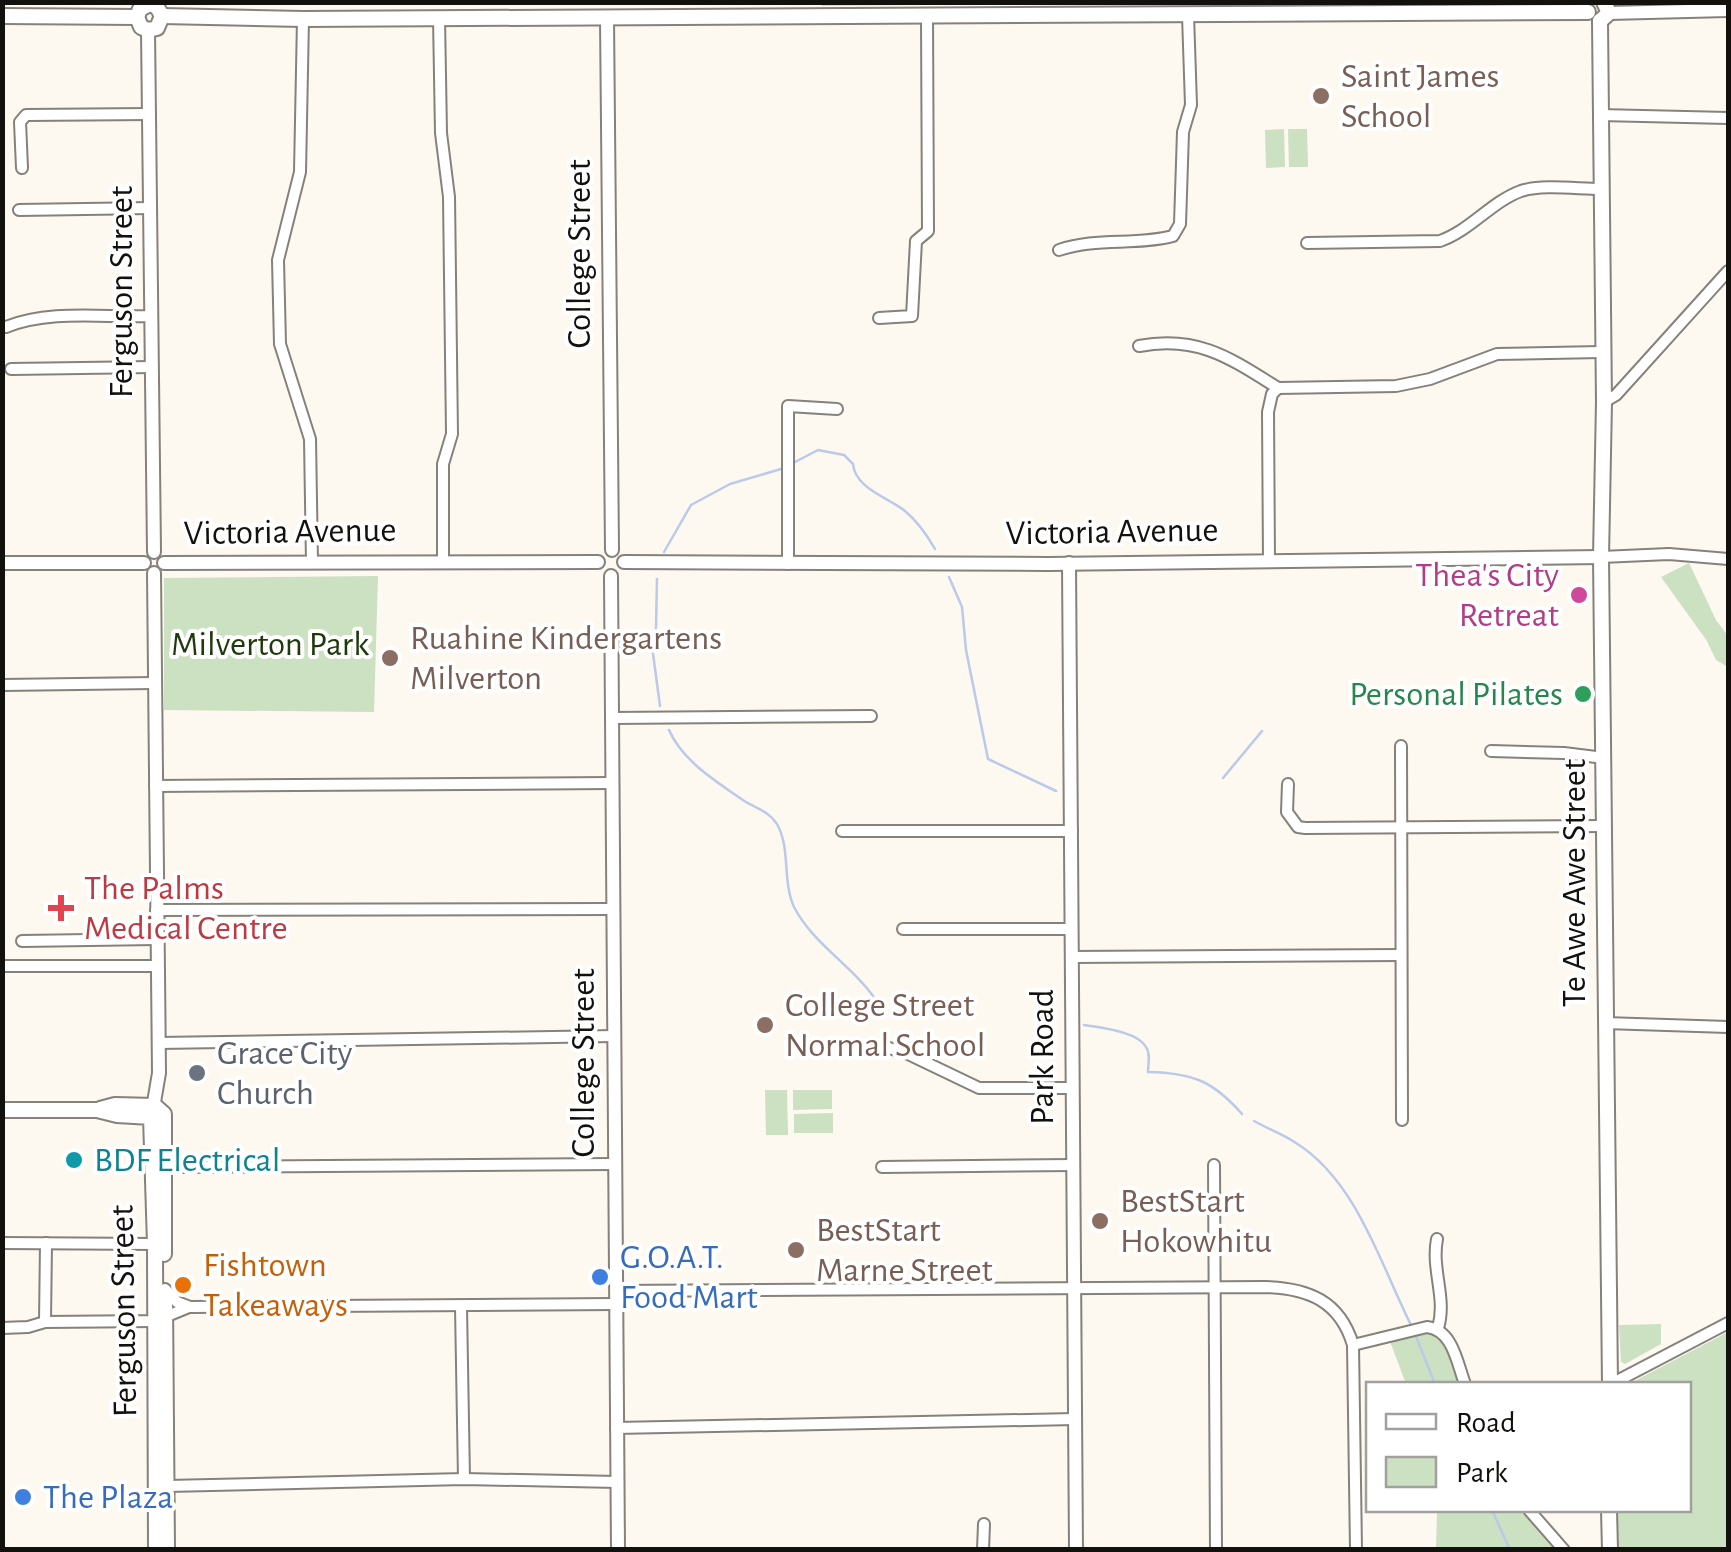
<svg xmlns="http://www.w3.org/2000/svg" width="1731" height="1552" viewBox="0 0 1731 1552" font-family="'Alegreya Sans',sans-serif">
	<style>
		.green { fill: #cce0c2 }
		.lines { fill: none; stroke-linecap: round; stroke-linejoin: round }
		.stream { stroke: #bacae9; stroke-width: 2.5 }
		.minor-casing { stroke: #86817b; stroke-width: 14 }
		.tertiary-casing { stroke: #86817b; stroke-width: 16 }
		.secondary-casing { stroke: #86817b; stroke-width: 18 }
		.minor { stroke: #fff; stroke-width: 10 }
		.tertiary { stroke: #fff; stroke-width: 12 }
		.secondary { stroke: #fff; stroke-width: 14 }
		.education-dot { fill: #8d6e63; stroke: #fff; stroke-width: 4 }
		.hotel-dot { fill: #d1479c; stroke: #fff; stroke-width: 4 }
		.leisure-dot { fill: #2e9e5b; stroke: #fff; stroke-width: 4 }
		.health-dot { fill: #e0444e; stroke: #fff; stroke-width: 4 }
		.worship-dot { fill: #6b7280; stroke: #fff; stroke-width: 4 }
		.culture-dot { fill: #0f9aa8; stroke: #fff; stroke-width: 4 }
		.shop-dot { fill: #3f7fe0; stroke: #fff; stroke-width: 4 }
		.food-dot { fill: #e8710a; stroke: #fff; stroke-width: 4 }
		.labels { text-anchor: middle; dominant-baseline: central; stroke-width: 8; stroke-linejoin: round; paint-order: stroke }
		.education-label { font-size: 35px; fill: #785e54; stroke: #fff; text-anchor: start }
		.street-label { font-size: 35px; fill: #13110e; stroke: #fff }
		.hotel-label { font-size: 35px; fill: #b23c85; stroke: #fff; text-anchor: end }
		.park-label { font-size: 35px; fill: #1e390c; stroke: #fff }
		.leisure-label { font-size: 35px; fill: #27864d; stroke: #fff; text-anchor: end }
		.health-label { font-size: 35px; fill: #be3a42; stroke: #fff; text-anchor: start }
		.worship-label { font-size: 35px; fill: #5b616d; stroke: #fff; text-anchor: start }
		.culture-label { font-size: 35px; fill: #0d838f; stroke: #fff; text-anchor: start }
		.shop-label { font-size: 35px; fill: #366cbe; stroke: #fff; text-anchor: start }
		.food-label { font-size: 35px; fill: #c56008; stroke: #fff; text-anchor: start }
	</style>
	<rect width="100%" height="100%" fill="#fdf8f0"/>
	<g class="green">
		<path d="M822,2H1107V3L822,6Z"/>
		<path d="M1284,129L1285,167L1266,168L1265,130Z"/>
		<path d="M1288,129H1307L1308,167H1289Z"/>
		<path d="M1689,563L1716,620L1728,636V667L1716,660L1707,641L1661,577Z"/>
		<path d="M378,576L374,712L164,710V578Z"/>
		<path d="M765,1090H787L788,1135H766Z"/>
		<path d="M793,1090H832V1109L793,1110Z"/>
		<path d="M833,1113V1133H794V1114Z"/>
		<path d="M1661,1324V1344L1625,1364L1621,1362L1619,1325Z"/>
		<path d="M1438,1328L1465,1384H1406L1388,1336Z"/>
		<path d="M1728,1332V1549H1618V1510H1688V1384H1629Z"/>
		<path d="M1437,1510H1529L1564,1549L1492,1550L1491,1547L1436,1550Z"/>
	</g>
	<g class="lines">
		<g class="stream">
			<path d="M795,462L818,450L844,455L853,464C855,488 887,497 905,511C917,521 927,535 935,549"/>
			<path d="M664,552L691,505L730,484L781,469"/>
			<path d="M949,577L962,607L966,650L988,759L1056,791"/>
			<path d="M657,579L656,628L652,646L660,706"/>
			<path d="M669,730C682,760 714,780 740,798C753,808 767,809 777,824C791,849 782,881 794,907C814,946 857,968 879,1005"/>
			<path d="M1223,778L1262,731"/>
			<path d="M1084,1025C1101,1028 1137,1031 1146,1047C1151,1054 1148,1064 1148,1072C1193,1073 1213,1081 1242,1114"/>
			<path d="M1254,1121C1268,1129 1283,1134 1296,1143C1357,1181 1381,1266 1412,1327"/>
			<path d="M1415,1334L1435,1384"/>
			<path d="M1492,1510L1510,1550"/>
		</g>
		<g class="minor-casing">
			<g id="minor">
				<path d="M439,18L441,133L449,197L452,434L443,464V560"/>
				<path d="M303,19L300,172L278,260L280,344L310,439L312,562"/>
				<path d="M1600,115L1728,118"/>
				<path d="M22,168L20,122L26,115L150,114"/>
				<path d="M19,210L151,208"/>
				<path d="M1307,243L1440,241C1471,230 1491,202 1521,191C1543,184 1577,189 1601,189"/>
				<path d="M1059,250C1097,237 1135,246 1173,236L1180,224L1183,132L1191,105L1188,15"/>
				<path d="M879,318L912,316L916,241L928,231L927,16"/>
				<path d="M6,327C51,309 104,318 151,316"/>
				<path d="M1139,346C1198,335 1230,358 1278,388"/>
				<path d="M11,369L152,367"/>
				<path d="M1604,402L1616,395L1728,271"/>
				<path d="M1601,557L1669,554L1728,559"/>
				<path d="M1269,561L1268,412L1272,394L1278,388L1396,386L1430,379L1497,354L1601,352"/>
				<path d="M788,564V406L837,409"/>
				<path d="M2,685L154,683"/>
				<path d="M612,718L871,716"/>
				<path d="M1401,746L1402,1120"/>
				<path d="M1491,751L1564,753L1604,758"/>
				<path d="M1288,784L1287,812L1298,827L1305,828L1604,826"/>
				<path d="M155,786L611,783"/>
				<path d="M842,831H1072"/>
				<path d="M156,910L612,909"/>
				<path d="M903,929H1071"/>
				<path d="M22,941L156,939"/>
				<path d="M1071,957L1401,955"/>
				<path d="M2,966H156"/>
				<path d="M1605,1023L1728,1027"/>
				<path d="M159,1043L614,1036"/>
				<path d="M889,1048L906,1053L979,1088H1072"/>
				<path d="M1214,1165L1216,1550"/>
				<path d="M166,1167L614,1164"/>
				<path d="M882,1167L1073,1165"/>
				<path d="M1437,1239C1431,1270 1447,1298 1438,1328"/>
				<path d="M2,1243L155,1244"/>
				<path d="M165,1289L177,1302L190,1307L616,1304"/>
				<path d="M617,1291L1265,1287C1308,1288 1340,1301 1353,1345L1356,1550"/>
				<path d="M461,1307L464,1479"/>
				<path d="M45,1322L46,1243"/>
				<path d="M2,1328L28,1327L45,1322L155,1321L189,1307"/>
				<path d="M1353,1345L1427,1327C1453,1330 1457,1363 1465,1384"/>
				<path d="M1610,1381H1617L1728,1323"/>
				<path d="M616,1428L1075,1419"/>
				<path d="M167,1486L464,1479L618,1482"/>
				<path d="M1529,1510L1564,1550"/>
				<path d="M983,1550L984,1524"/>
			</g>
		</g>
		<g class="tertiary-casing">
			<g id="tertiary">
				<path d="M1609,13L1728,10"/>
				<path d="M607,18L612,550"/>
				<path d="M148,30L154,552"/>
				<path d="M624,562L1048,564L1601,557"/>
				<path d="M2,563H144"/>
				<path d="M164,563L598,562"/>
				<path d="M1069,563L1076,1550"/>
				<path d="M611,576L618,1550"/>
				<path d="M152,1114L159,1073L154,573"/>
			</g>
		</g>
		<g class="secondary-casing">
			<g id="secondary">
				<path d="M2,16L137,17"/>
				<path d="M162,16L303,19L1588,12"/>
				<path d="M137,17L141,27L148,30L157,28L162,16"/>
				<path d="M137,17L140,9L150,4L157,7L162,16"/>
				<path d="M1600,21L1604,402L1601,557L1610,1384"/>
				<path d="M1600,21L1609,13L1604,2"/>
				<path d="M100,1109L115,1105L155,1106L164,1114V1254"/>
				<path d="M2,1110H97L117,1115L151,1117L155,1244L156,1550"/>
				<path d="M165,1300L167,1550"/>
				<path d="M1609,1510L1610,1550"/>
			</g>
		</g>
		<use href="#minor" class="minor"/>
		<use href="#tertiary" class="tertiary"/>
		<use href="#secondary" class="secondary"/>
	</g>
	<g class="education-dot">
		<circle cx="1321" cy="96" r="10"/>
		<circle cx="390" cy="658" r="10"/>
		<circle cx="765" cy="1025" r="10"/>
		<circle cx="1100" cy="1221" r="10"/>
		<circle cx="796" cy="1250" r="10"/>
	</g>
	<circle class="hotel-dot" cx="1579" cy="595" r="10"/>
	<circle class="leisure-dot" cx="1583" cy="694" r="10"/>
	<path class="health-dot" d="M56 893h10v10h10v10h-10v10h-10v-10h-10v-10h10z"/>
	<circle class="worship-dot" cx="197" cy="1073" r="10"/>
	<circle class="culture-dot" cx="74" cy="1160" r="10"/>
	<g class="shop-dot">
		<circle cx="600" cy="1277" r="10"/>
		<circle cx="23" cy="1497" r="10"/>
	</g>
	<circle class="food-dot" cx="183" cy="1285" r="10"/>
	<g class="labels">
		<g class="education-label">
			<text x="1341" y="76">Saint James<tspan x="1341" dy="40">School</tspan></text>
			<text x="410" y="638">Ruahine Kindergartens<tspan x="410" dy="40">Milverton</tspan></text>
			<text x="785" y="1005">College Street<tspan x="785" dy="40">Normal School</tspan></text>
			<text x="1120" y="1201">BestStart<tspan x="1120" dy="40">Hokowhitu</tspan></text>
			<text x="816" y="1230">BestStart<tspan x="816" dy="40">Marne Street</tspan></text>
		</g>
		<g class="street-label">
			<text transform="translate(579 254) rotate(-90)">College Street</text>
			<text transform="translate(121 292) rotate(-90)">Ferguson Street</text>
			<text transform="translate(290 532) rotate(-1)">Victoria Avenue</text>
			<text transform="translate(1112 532) rotate(-1)">Victoria Avenue</text>
			<text transform="translate(1574 883) rotate(-90)">Te Awe Awe Street</text>
			<text transform="translate(1042 1057) rotate(-90)">Park Road</text>
			<text transform="translate(583 1063) rotate(-90)">College Street</text>
			<text transform="translate(124 1311) rotate(-91)">Ferguson Street</text>
		</g>
		<g class="hotel-label">
			<text x="1559" y="575">Thea's City<tspan x="1559" dy="40">Retreat</tspan></text>
		</g>
		<g class="park-label">
			<text x="270" y="644">Milverton Park</text>
		</g>
		<g class="leisure-label">
			<text x="1563" y="694">Personal Pilates</text>
		</g>
		<g class="health-label">
			<text x="84" y="888">The Palms<tspan x="84" dy="40">Medical Centre</tspan></text>
		</g>
		<g class="worship-label">
			<text x="217" y="1053">Grace City<tspan x="217" dy="40">Church</tspan></text>
		</g>
		<g class="culture-label">
			<text x="94" y="1160">BDF Electrical</text>
		</g>
		<g class="shop-label">
			<text x="620" y="1257">G.O.A.T.<tspan x="620" dy="40">Food Mart</tspan></text>
			<text x="43" y="1497">The Plaza</text>
		</g>
		<g class="food-label">
			<text x="203" y="1265">Fishtown<tspan x="203" dy="40">Takeaways</tspan></text>
		</g>
	</g>
	<rect width="1731" height="1552" fill="none" stroke="#13110e" stroke-width="10"/>
	<rect x="1366" y="1382" width="325" height="130" fill="#ffffff" stroke="#a1a09f" stroke-width="2.5"/>
	<rect x="1386" y="1414" width="50" height="15" fill="#ffffff" stroke="#a1a09f" stroke-width="2.5"/>
	<text x="1456" y="1432" font-size="30" fill="#13110e">Road</text>
	<rect x="1386" y="1457" width="50" height="30" fill="#cce0c2" stroke="#a1a09f" stroke-width="2.5"/>
	<text x="1456" y="1482" font-size="30" fill="#13110e">Park</text>
</svg>
